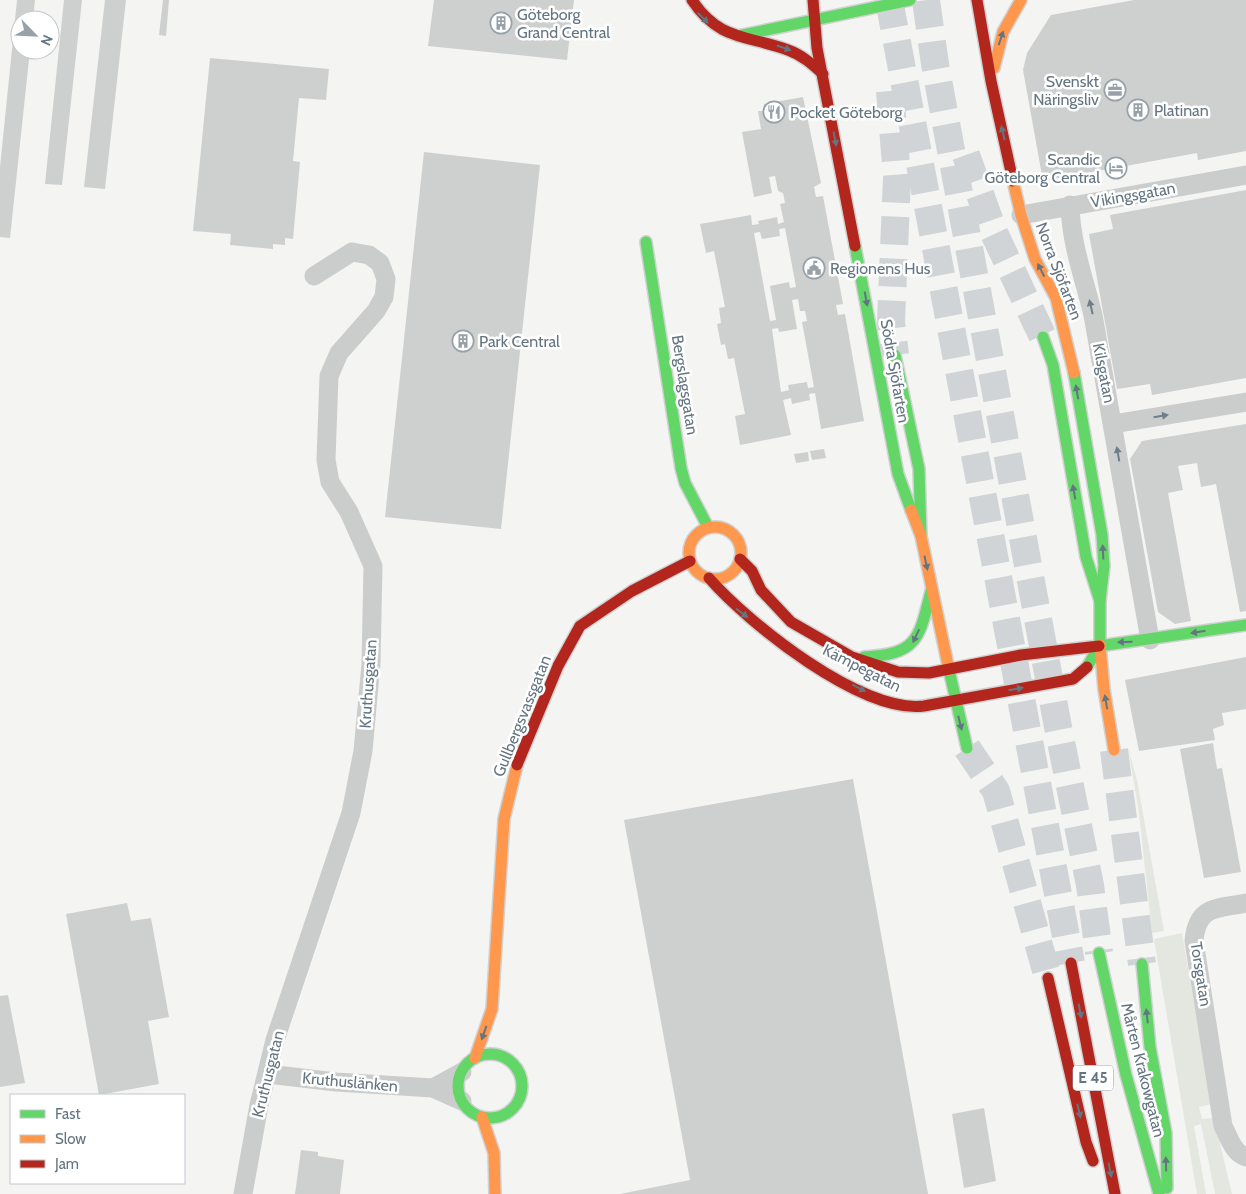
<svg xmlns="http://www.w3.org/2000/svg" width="1246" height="1194" viewBox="0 0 1246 1194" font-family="Cabin,sans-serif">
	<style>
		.green { fill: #e4e7e0 }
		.building { fill: #ced0cf; fill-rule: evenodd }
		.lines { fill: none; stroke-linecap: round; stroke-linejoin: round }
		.highway-tunnel { stroke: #d0d4d6; stroke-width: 28; stroke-dasharray: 28 14; stroke-linecap: butt }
		.fast-casing { stroke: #d0d2d2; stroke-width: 14 }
		.slow-casing { stroke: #d0d2d2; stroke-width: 14 }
		.jam-casing { stroke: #d0d2d2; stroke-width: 14 }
		.street { stroke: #cbcdcd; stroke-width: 19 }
		.fast { stroke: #63d668; stroke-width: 11 }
		.slow { stroke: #ff974d; stroke-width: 11 }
		.jam { stroke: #b3261e; stroke-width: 11 }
		.oneway { fill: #647582 }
		.oneway2 { fill: #6e7e8a }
		.labels { text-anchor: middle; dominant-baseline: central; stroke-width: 5; stroke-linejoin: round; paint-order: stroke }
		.shield { fill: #fff; stroke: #929ea8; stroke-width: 1 }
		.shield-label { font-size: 15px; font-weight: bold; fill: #647582 }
		.poi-label { font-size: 16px; fill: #647582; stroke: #fff; text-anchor: start }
		.street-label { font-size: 16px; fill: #647582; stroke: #fff }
	</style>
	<rect width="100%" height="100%" fill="#f4f4f2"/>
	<g class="green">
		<path d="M1128,747L1137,780L1164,931L1152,933L1139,813Z"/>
		<path d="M1182,933L1212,1104L1199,1107L1202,1119L1214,1118L1232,1194H1215L1201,1124L1194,1126L1206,1194H1197L1154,939Z"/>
	</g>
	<g class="building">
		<path d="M17,0H35L33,20H20V50H30L10,238L0,237V167Z"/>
		<path d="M64,0H82L62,185L45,184Z"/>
		<path d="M105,0H126L105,189L84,187Z"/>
		<path d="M163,0H169L166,36L159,35Z"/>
		<path d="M434,0H574L567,60L428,46Z"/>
		<path d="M1134,0H1246V151L1198,160L1197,153L1043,181L1023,70L1027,53L1051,15Z"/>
		<path d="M210,58L329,69L326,100L299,98L293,161L300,162L293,239L285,238V245L273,244V249L230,245L231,234L193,231Z"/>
		<path d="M803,97L821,183L814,187L816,197L823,196L843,304L836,305L838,315L845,314L864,421L821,429L815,393L809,394L810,400L792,404L791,398L783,400L791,435L740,445L735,416L745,414L734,358L728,359L725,344L721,345L717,324L721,323L719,308L725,307L714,251L706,253L700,224L751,215L752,225L759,224L758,221L777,217L778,224L784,222L780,204L785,203L783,193L778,191L775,176L769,177L772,193L754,197L742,132L761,129L758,111H763L764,104ZM785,228L796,287L790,288L789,282L770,286L776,320L770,321L754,233L760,232L762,239L780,236L779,229ZM798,299L800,311H805L807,321L802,322L814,387L808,388L807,382L788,385L789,390L781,392L772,329L778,328L779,332L797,329L792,300Z"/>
		<path d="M424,152L540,165L501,529L385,517Z"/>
		<path d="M1246,190V378L1152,395L1150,384L1117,389L1089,234L1113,229L1110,215Z"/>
		<path d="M1246,424V611L1240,612L1216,484L1201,487L1197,463L1178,466L1183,490L1168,493L1191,621L1175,624L1158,612L1130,459L1142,441Z"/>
		<path d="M824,449L826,458L812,460L810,451Z"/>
		<path d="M808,452L809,461L796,463L794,454Z"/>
		<path d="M1246,657V709L1222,713L1224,725L1213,729L1215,740L1139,751L1125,680Z"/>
		<path d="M1213,743L1217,769L1222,768L1241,872L1204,878L1180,749Z"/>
		<path d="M853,779L928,1194H620L690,1180L624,820Z"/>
		<path d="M127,903L131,921L151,918L169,1017L148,1021L159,1084L99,1095L66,914Z"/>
		<path d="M8,995L25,1083L0,1087V996Z"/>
		<path d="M984,1108L996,1181L964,1188L952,1114Z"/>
		<path d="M301,1150L318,1152V1156L344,1160L340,1194H295Z"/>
	</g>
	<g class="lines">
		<g class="highway-tunnel">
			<path d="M889,0L1071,963"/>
			<path d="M926,0L935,64L1058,727L1090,885L1099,953"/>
			<path d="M890,91L897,177L891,322L895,355"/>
			<path d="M966,155L994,233L1043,337"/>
			<path d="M967,748L996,791L1048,978"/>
			<path d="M1114,750L1142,964"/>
		</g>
		<g class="fast-casing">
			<g id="fast">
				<path d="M738,36L910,0"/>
				<path d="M646,242L681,468L685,483L708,527"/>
				<path d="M855,246L898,474L911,510"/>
				<path d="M1043,337L1053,365L1086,557L1100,601"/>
				<path d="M895,355L919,469L921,536"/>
				<path d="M1074,373L1102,535L1104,566L1100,601V645L1087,667"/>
				<path d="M1099,646L1246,625"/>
				<path d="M864,657C918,654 919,639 931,591"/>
				<path d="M949,670L967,748"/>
				<path d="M1099,953L1126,1075L1159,1194"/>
				<path d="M1142,964L1150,1047L1166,1133L1167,1188"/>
				<circle cx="490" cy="1086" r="32"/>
			</g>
		</g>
		<g class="slow-casing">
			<g id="slow">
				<path d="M994,68L1003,32L1021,0"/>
				<path d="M1013,181L1021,215L1035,259L1056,298L1074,373"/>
				<path d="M911,510L921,536L949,670"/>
				<circle cx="715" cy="553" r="26"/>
				<path d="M1100,645L1104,689L1114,750"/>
				<path d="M475,1058L492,1009L504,819L517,765"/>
				<path d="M482,1117L494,1153L495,1194"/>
			</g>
		</g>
		<g class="jam-casing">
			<g id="jam">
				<path d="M692,0C719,41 747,35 788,50C802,55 812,64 823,74"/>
				<path d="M813,0L817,48L855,246"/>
				<path d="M977,0L991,81L1013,181"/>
				<path d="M740,559L752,571L761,590L791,622L852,657L898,672L929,673L1021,655L1099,646"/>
				<path d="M709,578C748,623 862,714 924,706L1073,679L1087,667"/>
				<path d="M517,765L558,666L580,626L632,591L690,561"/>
				<path d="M1071,963L1115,1194"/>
				<path d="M1048,978L1086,1142L1093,1161"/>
			</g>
		</g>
		<g class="street">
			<path d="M1070,205C1071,244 1084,278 1093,315L1150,640"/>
			<path d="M1021,215L1246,175"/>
			<path d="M1113,424L1246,402"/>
			<path d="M1246,903C1217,909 1197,905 1194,941L1223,1126C1229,1137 1233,1153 1246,1157"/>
			<path d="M268,1074L336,1082L433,1088L462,1101"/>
			<path d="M433,1088L462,1072"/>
			<path d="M243,1194L259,1105L275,1040L351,813L363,751L371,664L373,566L349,512L330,482L326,460L329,376L339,353L376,311L384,297L386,279L380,263L369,255L352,252L314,276"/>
		</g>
		<use href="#fast" class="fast"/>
		<use href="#slow" class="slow"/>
		<use href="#jam" class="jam"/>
	</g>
	<defs><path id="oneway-solid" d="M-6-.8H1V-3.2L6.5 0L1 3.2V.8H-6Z" transform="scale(1.25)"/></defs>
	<g class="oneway">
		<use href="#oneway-solid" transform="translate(703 18) rotate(45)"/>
		<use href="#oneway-solid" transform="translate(1001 38) rotate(-72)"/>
		<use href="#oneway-solid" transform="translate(784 48) rotate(19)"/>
		<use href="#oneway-solid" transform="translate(1003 133) rotate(-103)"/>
		<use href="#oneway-solid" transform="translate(835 139) rotate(79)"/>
		<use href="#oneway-solid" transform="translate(1041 270) rotate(-117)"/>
		<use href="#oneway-solid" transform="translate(866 299) rotate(80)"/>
		<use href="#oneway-solid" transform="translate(1077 392) rotate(-100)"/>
		<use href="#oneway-solid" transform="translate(1074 492) rotate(-100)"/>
		<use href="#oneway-solid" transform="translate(1103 552) rotate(-93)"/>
		<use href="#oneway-solid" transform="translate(926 563) rotate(78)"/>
		<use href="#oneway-solid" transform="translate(742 613) rotate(37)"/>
		<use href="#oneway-solid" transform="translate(1198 632) rotate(171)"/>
		<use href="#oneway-solid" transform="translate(916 636) rotate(115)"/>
		<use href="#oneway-solid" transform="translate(1125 642) rotate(178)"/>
		<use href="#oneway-solid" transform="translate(859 688) rotate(27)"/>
		<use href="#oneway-solid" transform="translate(1016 689) rotate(-10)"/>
		<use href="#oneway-solid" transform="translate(1106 702) rotate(-100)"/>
		<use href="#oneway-solid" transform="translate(960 723) rotate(76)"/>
		<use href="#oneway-solid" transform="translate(1080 1011) rotate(79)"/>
		<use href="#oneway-solid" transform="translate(1147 1016) rotate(-96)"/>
		<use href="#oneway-solid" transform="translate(484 1033) rotate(109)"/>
		<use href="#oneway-solid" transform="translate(1079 1111) rotate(77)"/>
		<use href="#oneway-solid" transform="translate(1166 1164) rotate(-91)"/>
		<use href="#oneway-solid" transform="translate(1110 1170) rotate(79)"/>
	</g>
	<g class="oneway2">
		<use href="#oneway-solid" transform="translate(1091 307) rotate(-103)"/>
		<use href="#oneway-solid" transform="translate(1161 416) rotate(-9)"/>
		<use href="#oneway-solid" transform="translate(1118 454) rotate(-100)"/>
	</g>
	<defs>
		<g id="building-ring" transform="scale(1.125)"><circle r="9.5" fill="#fff" stroke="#96a1a9" stroke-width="1.5"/><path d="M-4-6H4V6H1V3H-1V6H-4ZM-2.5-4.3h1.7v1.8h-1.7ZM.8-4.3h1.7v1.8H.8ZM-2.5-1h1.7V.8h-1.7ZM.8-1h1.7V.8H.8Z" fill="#96a1a9"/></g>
		<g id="office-ring" transform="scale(1.125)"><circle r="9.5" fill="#fff" stroke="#96a1a9" stroke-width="1.5"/><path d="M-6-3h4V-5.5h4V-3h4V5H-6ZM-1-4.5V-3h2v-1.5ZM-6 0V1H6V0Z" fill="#96a1a9"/></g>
		<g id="restaurant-ring" transform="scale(1.125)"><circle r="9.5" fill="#fff" stroke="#96a1a9" stroke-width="1.5"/><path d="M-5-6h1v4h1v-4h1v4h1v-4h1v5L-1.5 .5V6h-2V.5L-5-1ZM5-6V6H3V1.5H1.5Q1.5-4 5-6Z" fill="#96a1a9"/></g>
		<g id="hotel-ring" transform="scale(1.125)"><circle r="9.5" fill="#fff" stroke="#96a1a9" stroke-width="1.5"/><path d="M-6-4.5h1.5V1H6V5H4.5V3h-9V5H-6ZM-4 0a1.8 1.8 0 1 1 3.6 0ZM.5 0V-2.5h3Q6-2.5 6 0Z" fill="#96a1a9"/></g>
		<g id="civic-ring" transform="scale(1.125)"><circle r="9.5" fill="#fff" stroke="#96a1a9" stroke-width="1.5"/><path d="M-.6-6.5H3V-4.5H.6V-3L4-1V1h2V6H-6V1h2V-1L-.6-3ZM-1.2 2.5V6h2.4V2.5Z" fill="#96a1a9"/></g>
	</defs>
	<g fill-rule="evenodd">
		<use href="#building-ring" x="501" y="23"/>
		<use href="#office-ring" x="1115" y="90"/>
		<use href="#building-ring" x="1138" y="110"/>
		<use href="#restaurant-ring" x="774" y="112"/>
		<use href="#hotel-ring" x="1116" y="168"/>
		<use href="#civic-ring" x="814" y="268"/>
		<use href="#building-ring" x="463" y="341"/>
	</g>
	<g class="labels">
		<rect class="shield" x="1073" y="1065.5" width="40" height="25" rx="4"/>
		<g class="shield-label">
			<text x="1093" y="1078">E 45</text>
		</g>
		<g class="poi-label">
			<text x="517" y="14">Göteborg<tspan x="517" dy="18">Grand Central</tspan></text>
			<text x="1099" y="81" text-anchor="end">Svenskt<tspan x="1099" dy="18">Näringsliv</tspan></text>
			<text x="1154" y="110">Platinan</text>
			<text x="790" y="112">Pocket Göteborg</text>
			<text x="1100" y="159" text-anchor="end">Scandic<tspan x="1100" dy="18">Göteborg Central</tspan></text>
			<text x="830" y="268">Regionens Hus</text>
			<text x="479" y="341">Park Central</text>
		</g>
		<g class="street-label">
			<text transform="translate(1133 195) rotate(-10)">Vikingsgatan</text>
			<text transform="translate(1059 271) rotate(69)">Norra Sjöfarten</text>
			<text transform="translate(895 371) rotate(80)">Södra Sjöfarten</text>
			<text transform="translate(1104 373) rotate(79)">Kilsgatan</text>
			<text transform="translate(685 385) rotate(81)">Bergslagsgatan</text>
			<text transform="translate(862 668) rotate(27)">Kämpegatan</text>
			<text transform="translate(368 684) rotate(-86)">Kruthusgatan</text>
			<text transform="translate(522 716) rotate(-68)">Gullbergsvassgatan</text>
			<text transform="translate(1201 974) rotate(81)">Torsgatan</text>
			<text transform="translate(1143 1070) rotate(76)">Mårten Krakowgatan</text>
			<text transform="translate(268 1074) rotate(-76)">Kruthusgatan</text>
			<text transform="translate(350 1082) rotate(5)">Kruthuslänken</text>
		</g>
	</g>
	<rect x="10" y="1094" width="175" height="90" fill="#ffffff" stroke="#c1c8cd"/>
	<rect x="20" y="1110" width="25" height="8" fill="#63d668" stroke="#c1c8cd"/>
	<text x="55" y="1119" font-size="15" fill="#647582">Fast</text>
	<rect x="20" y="1135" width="25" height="8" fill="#ff974d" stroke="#c1c8cd"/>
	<text x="55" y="1144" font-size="15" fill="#647582">Slow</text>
	<rect x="20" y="1160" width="25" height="8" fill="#b3261e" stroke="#c1c8cd"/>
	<text x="55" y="1169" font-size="15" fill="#647582">Jam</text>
	<g transform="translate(35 35) rotate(114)"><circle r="24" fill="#ffffff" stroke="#c1c8cd"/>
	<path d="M0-4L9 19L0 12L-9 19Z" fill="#96a1a9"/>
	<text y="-8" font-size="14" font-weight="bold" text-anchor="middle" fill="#647582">N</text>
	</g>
</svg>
